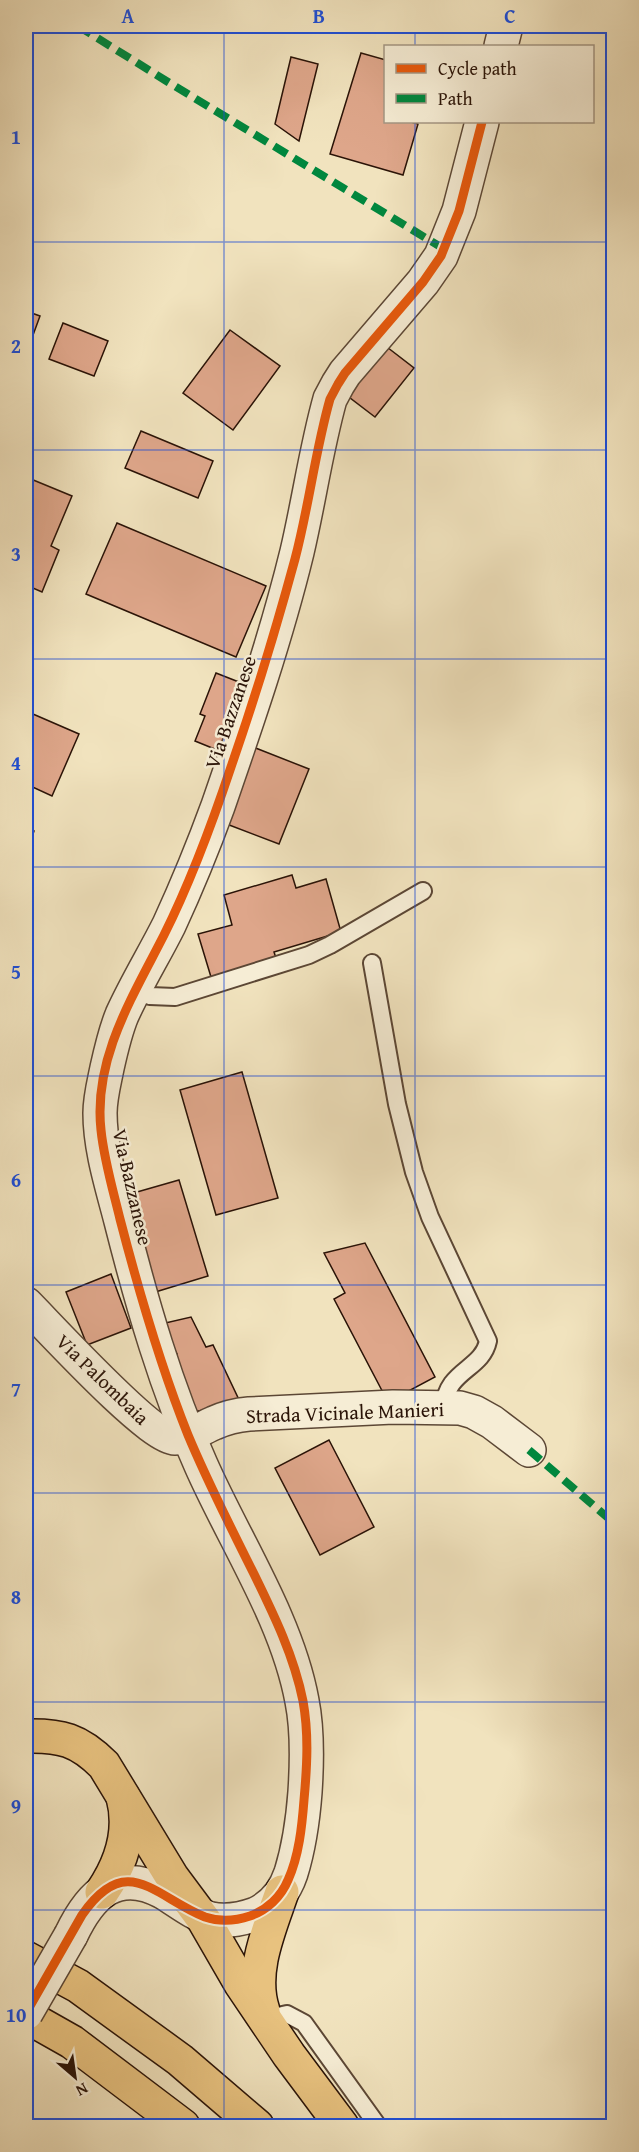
<svg xmlns="http://www.w3.org/2000/svg" width="639" height="2152" viewBox="0 0 639 2152" font-family="'Gentium Book Plus',serif">
	<style>
		.building { fill: #dea68a; stroke: #2a1307; stroke-width: 1.5 }
		.lines { fill: none; stroke-linecap: round; stroke-linejoin: round }
		.service-casing { stroke: #5c4735; stroke-width: 20 }
		.minor-casing { stroke: #5c4735; stroke-width: 36 }
		.trunk-casing { stroke: #2a1307; stroke-width: 36 }
		.service { stroke: #f6edd5; stroke-width: 16 }
		.minor { stroke: #f6edd5; stroke-width: 33 }
		.trunk { stroke: #e8c27f; stroke-width: 33 }
		.minor-bridge-casing { stroke: #5c4735; stroke-width: 36; stroke-linecap: butt }
		.minor-bridge { stroke: #f6edd5; stroke-width: 33 }
		.quiet { stroke: #00873e; stroke-width: 8; stroke-dasharray: 15 8; stroke-linecap: butt }
		.cycleway-casing { stroke: #f6edd5; stroke-width: 13 }
		.cycleway { stroke: #e8590c; stroke-width: 9 }
		.grid { fill: none; stroke: #1d4ed8; stroke-width: 1.5; stroke-opacity: 0.55 }
		.labels { text-anchor: middle; dominant-baseline: central; stroke-width: 5; stroke-linejoin: round; paint-order: stroke }
		.street-label { font-size: 20px; fill: #2a1307; stroke: #f6edd5 }
		.neatline { fill: none; stroke: #1d4ed8; stroke-width: 2 }
		.grid-label { font-size: 20px; text-anchor: middle; font-weight: bold; fill: #1d4ed8 }
	</style>
	<rect width="100%" height="100%" fill="#f1e3be"/>
	<filter id="stains"><feTurbulence type="fractalNoise" baseFrequency=".00333" numOctaves="4"/><feColorMatrix values="0 0 0 0 .2 0 0 0 0 .09 0 0 0 0 .02 0 0 0 .5 -.17"/></filter>
	<radialGradient id="worn" r=".72"><stop offset=".6" stop-color="#630" stop-opacity="0"/><stop offset="1" stop-color="#630" stop-opacity=".3"/></radialGradient>
	<g class="building">
		<path d="M361,53L386,60V122H411L418,124L403,175L330,154Z"/>
		<path d="M291,57L318,64L299,141L275,124Z"/>
		<path d="M26,311L40,316L29,346L26,344Z"/>
		<path d="M63,323L108,341L94,376L49,359Z"/>
		<path d="M230,330L280,366L233,430L183,393Z"/>
		<path d="M383,344L414,368L375,417L345,394Z"/>
		<path d="M141,431L213,461L198,498L125,468Z"/>
		<path d="M26,477L72,496L51,546L59,550L42,592L26,585Z"/>
		<path d="M117,523L266,586L236,657L86,594Z"/>
		<path d="M216,673L249,686L222,752L195,741L205,716L200,714Z"/>
		<path d="M26,711L79,734L52,796L26,784Z"/>
		<path d="M253,747L309,769L279,844L224,823Z"/>
		<path d="M26,828L34,831L26,855Z"/>
		<path d="M292,875L296,888L326,879L341,932L274,952L276,958L211,977L198,934L232,925L224,895Z"/>
		<path d="M242,1072L278,1198L216,1215L180,1090Z"/>
		<path d="M179,1180L208,1276L152,1293L123,1196Z"/>
		<path d="M365,1243L435,1377L388,1402L334,1299L345,1293L324,1253Z"/>
		<path d="M111,1274L131,1328L87,1345L66,1292Z"/>
		<path d="M191,1317L206,1347L213,1345L241,1404L192,1412L170,1356L177,1354L161,1324Z"/>
		<path d="M329,1440L374,1527L320,1555L275,1468Z"/>
	</g>
	<g class="lines">
		<g class="service-casing">
			<g id="service">
				<path d="M372,963L397,1104L414,1172L430,1217L488,1341C482,1370 446,1370 444,1407"/>
				<path d="M135,990L150,996L175,997L309,955L330,945L423,891"/>
				<path d="M265,2019L287,2014L304,2023L378,2126"/>
			</g>
		</g>
		<g class="minor-casing">
			<g id="minor">
				<path d="M501,46L506,26"/>
				<path d="M26,1304C49,1327 149,1437 175,1438C188,1438 202,1428 214,1423C225,1418 237,1415 249,1414L393,1407L460,1408L474,1412L492,1422L529,1450"/>
				<path d="M71,1935C90,1895 116,1867 163,1892C178,1901 194,1914 211,1919C226,1922 242,1919 256,1914C273,1906 285,1891 291,1873C299,1847 303,1819 305,1792C307,1762 308,1731 302,1701C287,1619 234,1540 201,1465C166,1387 142,1304 121,1221C112,1186 100,1149 100,1113C100,1098 104,1083 107,1068C111,1050 115,1032 122,1015C136,984 154,955 169,925C187,886 203,847 218,806C247,722 276,638 297,552C309,501 316,449 330,399L338,384L345,373L423,282L441,256L459,211L482,122"/>
			</g>
		</g>
		<g class="trunk-casing">
			<g id="trunk">
				<path d="M26,1736C61,1735 79,1740 104,1765L172,1877L204,1920L241,1984L289,2055L342,2126"/>
				<path d="M102,1892C121,1864 132,1831 123,1797"/>
				<path d="M26,1958L78,1986L180,2060L257,2126"/>
				<path d="M263,2011C250,1972 269,1930 282,1892"/>
				<path d="M26,2016L72,2042L183,2126"/>
			</g>
		</g>
		<use href="#service" class="service"/>
		<use href="#minor" class="minor"/>
		<use href="#trunk" class="trunk"/>
		<g class="minor-bridge-casing">
			<path id="minor-bridge" d="M26,2013L71,1935"/>
		</g>
		<use href="#minor-bridge" class="minor-bridge"/>
		<g class="quiet">
			<path d="M78,26L168,82L444,249"/>
			<path d="M529,1450L614,1523"/>
		</g>
		<g class="cycleway-casing">
			<path id="cycleway" d="M26,2013L82,1915C127,1850 155,1897 205,1917C220,1922 235,1921 250,1916C267,1910 281,1897 288,1880C299,1856 302,1826 304,1800C307,1767 309,1734 303,1701C294,1656 274,1615 254,1574C231,1528 208,1483 188,1435C160,1365 139,1292 120,1219C113,1190 104,1160 101,1130C93,1059 133,996 164,935C191,881 212,824 231,767C255,698 276,629 295,559C309,506 315,452 330,399L338,384L345,373L423,282L441,256L459,211L482,122"/>
		</g>
		<use href="#cycleway" class="cycleway"/>
	</g>
	<path class="grid" d="M224,26V2126M415,26V46M415,122V2126M26,242H614M26,450H614M26,659H614M26,867H614M26,1076H614M26,1285H614M26,1493H614M26,1702H614M26,1910H614"/>
	<g class="labels">
		<g class="street-label">
			<text transform="translate(230 712) rotate(-71)">Via Bazzanese</text>
			<text transform="translate(133 1187) rotate(77)">Via Bazzanese</text>
			<text transform="translate(103 1379) rotate(44)">Via Palombaia</text>
			<text transform="translate(345 1412) rotate(-2)">Strada Vicinale Manieri</text>
		</g>
	</g>
	<rect width="639" height="2152" fill="none" stroke="#f1e3be" stroke-width="66"/>
	<rect x="384" y="45" width="210" height="78" fill="#f6edd5" stroke="#a49683" stroke-width="1.5"/>
	<rect x="396" y="64" width="30" height="9" fill="#e8590c" stroke="#a49683" stroke-width="1.5"/>
	<text x="438" y="75" font-size="18" fill="#2a1307">Cycle path</text>
	<rect x="396" y="94" width="30" height="9" fill="#00873e" stroke="#a49683" stroke-width="1.5"/>
	<text x="438" y="105" font-size="18" fill="#2a1307">Path</text>
	<g transform="translate(75 2077) rotate(151)" stroke="#f6edd5" stroke-width="4.5" paint-order="stroke">
	<path d="M0-4.5L10 22L0 15L-10 22Z" fill="#2a1307"/>
	<text y="-9" font-size="16" font-weight="bold" text-anchor="middle" fill="#2a1307">N</text>
	</g>
	<rect x="33" y="33" width="573" height="2086" class="neatline"/>
	<g class="grid-label">
		<text x="128" y="23">A</text>
		<text x="319" y="23">B</text>
		<text x="510" y="23">C</text>
		<text x="16" y="144">1</text>
		<text x="16" y="353">2</text>
		<text x="16" y="561">3</text>
		<text x="16" y="770">4</text>
		<text x="16" y="979">5</text>
		<text x="16" y="1187">6</text>
		<text x="16" y="1396">7</text>
		<text x="16" y="1604">8</text>
		<text x="16" y="1813">9</text>
		<text x="16" y="2022">10</text>
	</g>
	<rect width="100%" height="100%" filter="url(#stains)"/>
	<rect width="100%" height="100%" fill="url(#worn)"/>
</svg>
